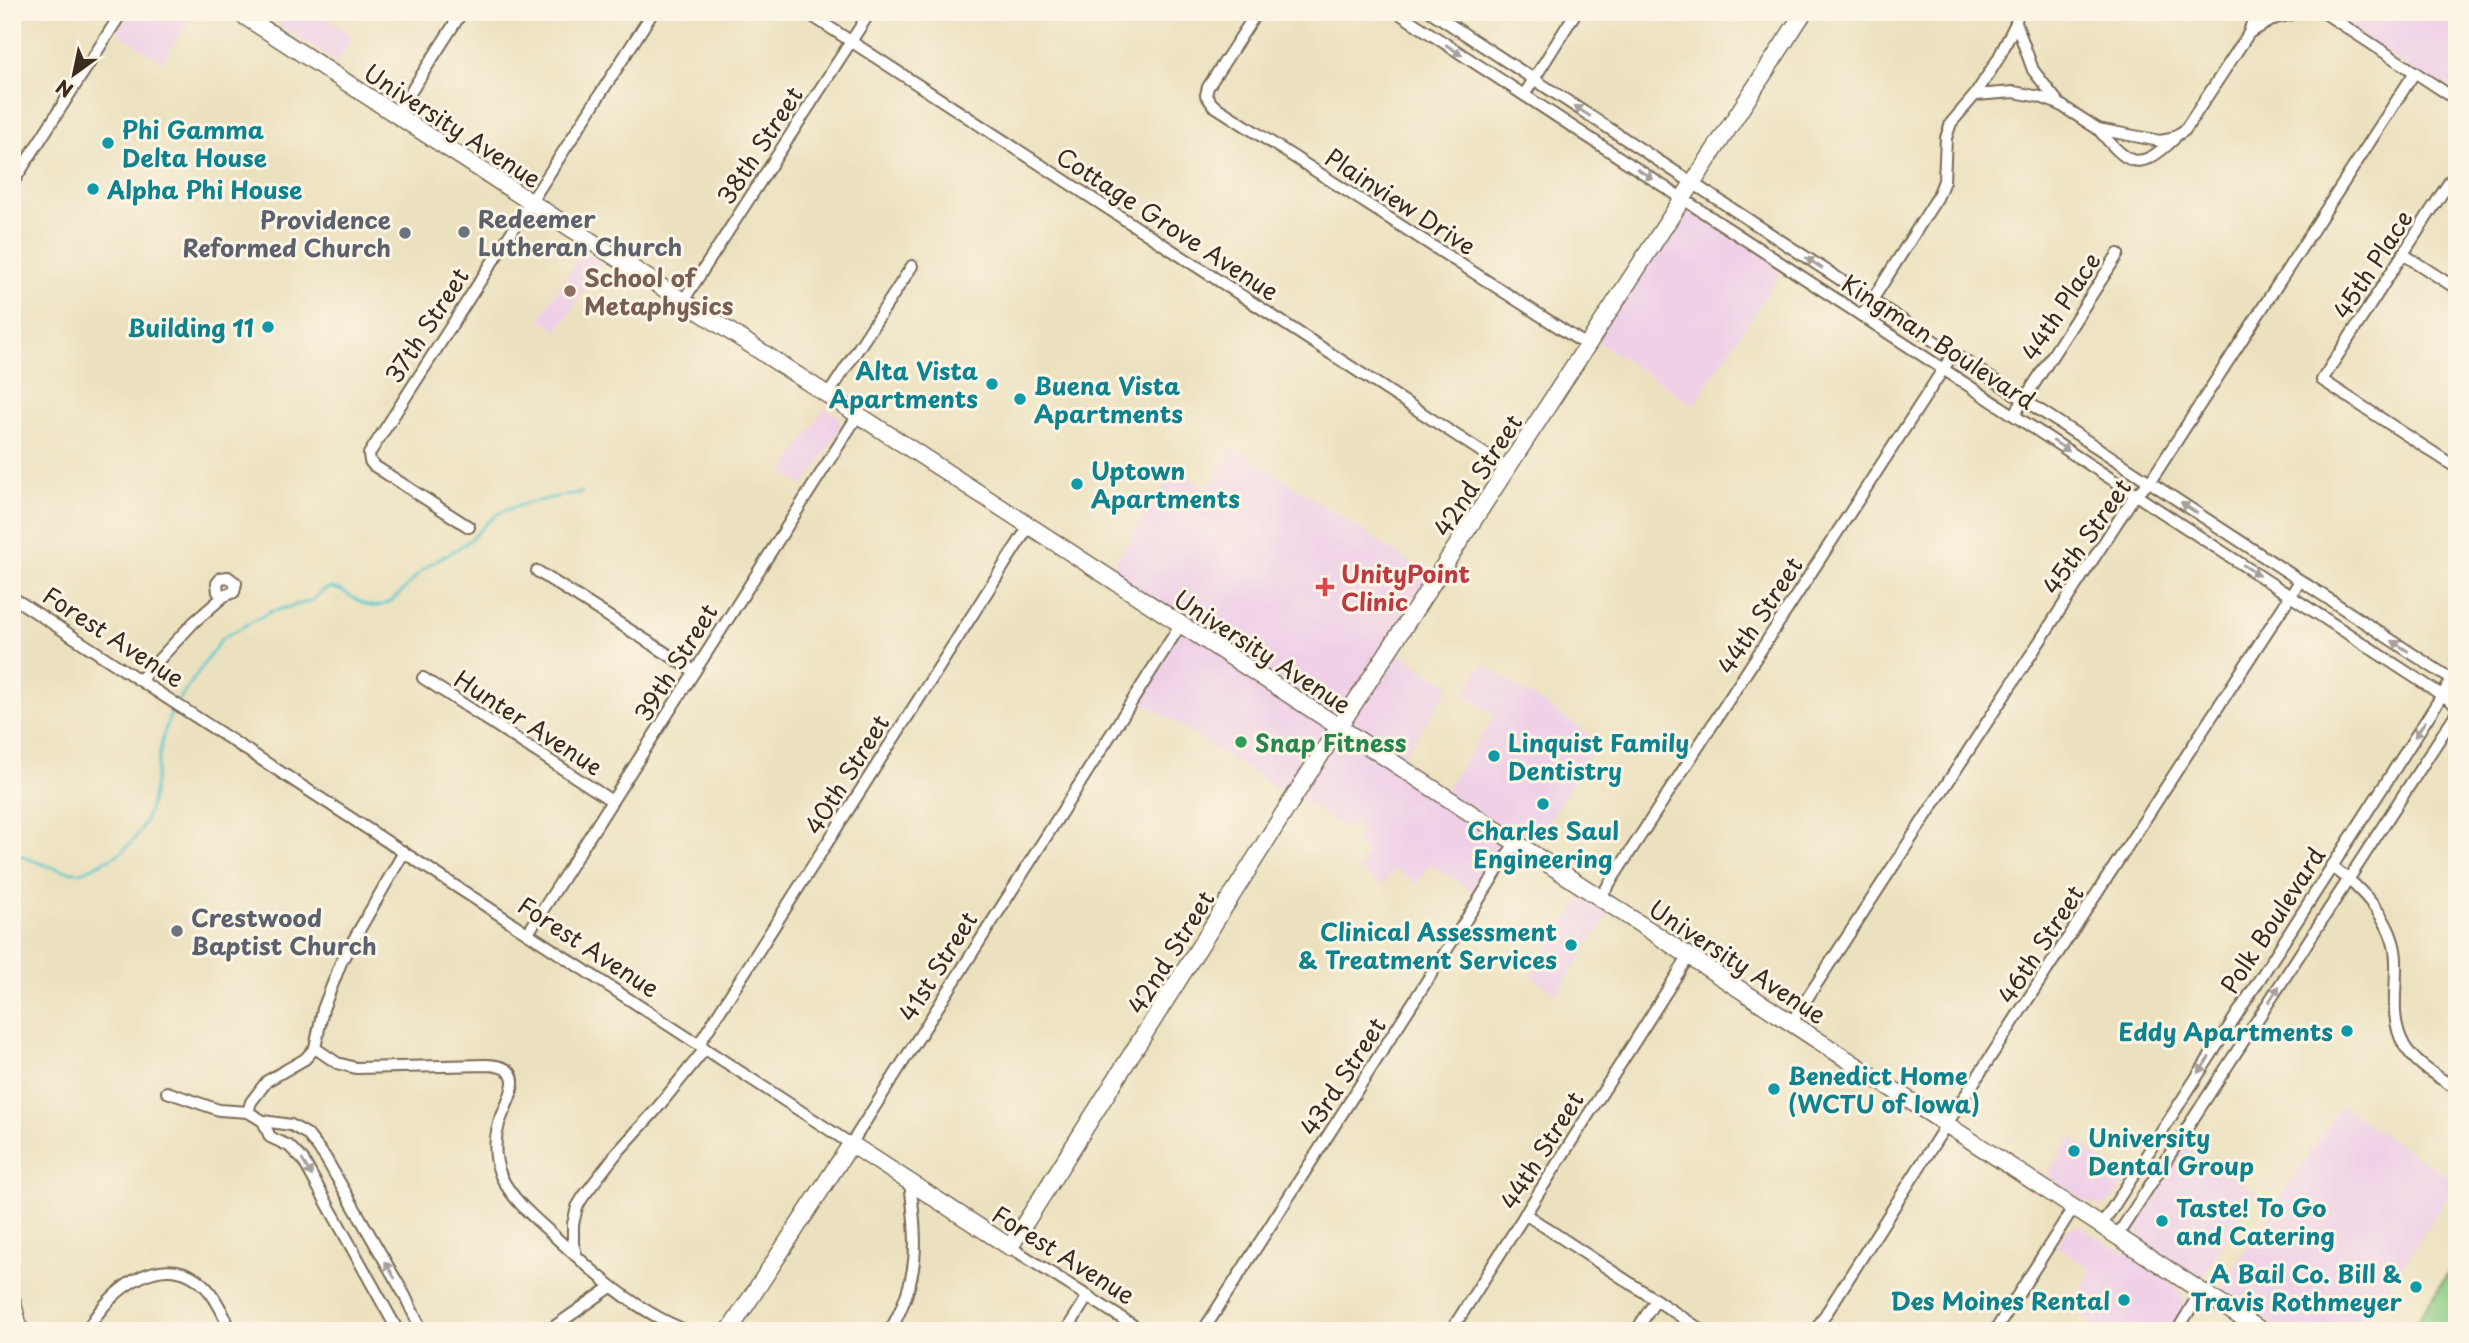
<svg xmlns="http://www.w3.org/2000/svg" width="2469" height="1343" viewBox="0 0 2469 1343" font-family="'Playpen Sans',sans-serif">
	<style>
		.built { fill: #efd0e7 }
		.green { fill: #88cb84; stroke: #627a51; stroke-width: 2 }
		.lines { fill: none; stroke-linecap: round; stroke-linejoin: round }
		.stream { stroke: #59c7cd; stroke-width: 2.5 }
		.street-casing { stroke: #796a56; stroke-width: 14 }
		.secondary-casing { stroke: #796a56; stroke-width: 19 }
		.street { stroke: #fff; stroke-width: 10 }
		.secondary { stroke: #fff; stroke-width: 16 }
		.oneway { fill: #a79f9a }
		.culture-dot { fill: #0f9aa8; stroke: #fcf5e5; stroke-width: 2.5 }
		.worship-dot { fill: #6b7280; stroke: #fcf5e5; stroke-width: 2.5 }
		.education-dot { fill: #8d6e63; stroke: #fcf5e5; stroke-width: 2.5 }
		.health-dot { fill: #e0444e; stroke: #fcf5e5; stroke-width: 2.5 }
		.leisure-dot { fill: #2e9e5b; stroke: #fcf5e5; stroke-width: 2.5 }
		.labels { text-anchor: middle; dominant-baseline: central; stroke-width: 6; stroke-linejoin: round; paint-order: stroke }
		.street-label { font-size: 24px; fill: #3b2a1e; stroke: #fcf5e5 }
		.culture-label { font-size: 24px; font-weight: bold; fill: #0d838f; stroke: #fcf5e5; text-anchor: start }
		.worship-label { font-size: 24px; font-weight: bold; fill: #5b616d; stroke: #fcf5e5; text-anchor: start }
		.education-label { font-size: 24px; font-weight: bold; fill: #785e54; stroke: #fcf5e5; text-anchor: start }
		.health-label { font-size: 24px; font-weight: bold; fill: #be3a42; stroke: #fcf5e5; text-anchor: start }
		.leisure-label { font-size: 24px; font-weight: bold; fill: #27864d; stroke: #fcf5e5; text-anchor: start }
	</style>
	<rect width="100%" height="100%" fill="#fcf5e5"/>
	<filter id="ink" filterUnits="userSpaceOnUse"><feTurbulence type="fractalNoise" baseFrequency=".0143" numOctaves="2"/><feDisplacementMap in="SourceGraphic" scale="14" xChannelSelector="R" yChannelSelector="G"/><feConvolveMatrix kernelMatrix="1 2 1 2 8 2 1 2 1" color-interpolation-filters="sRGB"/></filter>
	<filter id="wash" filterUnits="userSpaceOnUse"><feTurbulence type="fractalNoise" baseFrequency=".00686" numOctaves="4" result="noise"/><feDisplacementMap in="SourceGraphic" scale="28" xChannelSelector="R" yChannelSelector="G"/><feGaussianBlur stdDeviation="1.57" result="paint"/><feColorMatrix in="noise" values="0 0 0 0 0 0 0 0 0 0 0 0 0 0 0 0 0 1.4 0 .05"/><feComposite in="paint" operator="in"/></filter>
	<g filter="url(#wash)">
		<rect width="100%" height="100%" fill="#ece1bf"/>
		<g class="built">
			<path d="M130,12H194L162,62L117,32Z"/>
			<path d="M274,12H316L353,36L336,62L281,26L275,19Z"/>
			<path d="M2323,12H2457V100Z"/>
			<path d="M1683,199L1785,266L1694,405L1593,339Z"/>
			<path d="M583,251L602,263L558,331L539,319Z"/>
			<path d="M825,408L838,416L841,428L804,486L783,472Z"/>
			<path d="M1234,447L1436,579L1392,648L1450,686L1398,765L1443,795L1495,715L1464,695L1482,664L1600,741L1529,851L1516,843L1481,896L1430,864L1417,883L1394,869L1382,886L1357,870L1368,852L1354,843L1362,830L1350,823L1346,829L1296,796L1293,799L1134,696L1180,624L1106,576L1175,469L1207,489Z"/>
			<path d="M1587,890L1613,907L1557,994L1531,976Z"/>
			<path d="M2340,1106L2456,1182L2372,1316L2393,1331H2283L2220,1290Z"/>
			<path d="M2071,1138L2129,1177L2111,1201L2103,1206L2086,1202L2047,1176Z"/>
			<path d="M2182,1145L2257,1193L2202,1278L2188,1273L2142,1243V1238L2133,1228L2135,1220Z"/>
			<path d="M2074,1226H2080L2109,1245L2128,1254L2175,1285L2186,1303L2170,1331H2083L2089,1321L2069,1307L2092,1270L2056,1246L2067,1230Z"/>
		</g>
		<path class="green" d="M2457,1259V1331H2411Z"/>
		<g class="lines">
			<g class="stream">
				<path d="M179,700L222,638L270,612L308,602C317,599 321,588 331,588C350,589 364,614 385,604C404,595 413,576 429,565C442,556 459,550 471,539C480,531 487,521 498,514C516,503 560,497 582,492"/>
				<path d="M12,853C33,859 58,873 80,872C88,871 97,864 105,861C170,833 145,758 175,706"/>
			</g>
		</g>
	</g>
	<g filter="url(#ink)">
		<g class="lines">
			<g class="street-casing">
				<g id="street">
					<path d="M806,12L1508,469"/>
					<path d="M1257,12L1208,87L1206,95L1213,105L1588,346"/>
					<path d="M1397,12L2457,705"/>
					<path d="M1431,12L2457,683"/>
					<path d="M2323,12L2457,100"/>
					<path d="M1079,16L1082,12"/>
					<path d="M2016,23L2033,70L2058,102"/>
					<path d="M2249,33L2255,12"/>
					<path d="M1524,95L1576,12"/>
					<path d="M1975,95L2014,92L2040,97L2059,104L2098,129L2160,141L2171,139L2185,130L2249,33L2276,18L2301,12"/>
					<path d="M396,115L462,12"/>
					<path d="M2098,129C2128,164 2137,174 2174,139"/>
					<path d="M2457,170L2322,380L2457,468"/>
					<path d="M12,184L122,12"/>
					<path d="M2403,254L2457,289"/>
					<path d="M683,301L870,12"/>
					<path d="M1862,316L1937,198L1944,181L1946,138L1951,123L1975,95L1998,59L2016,23L2017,12"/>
					<path d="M828,395L912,266"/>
					<path d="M2014,415L2118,254"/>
					<path d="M469,527L373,465L370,461L369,454L653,12"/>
					<path d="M537,571L694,671"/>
					<path d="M12,597L851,1144L1181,624"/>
					<path d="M423,678L612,801"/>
					<path d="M140,680L194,622L224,596L234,592L236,583L228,577L221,578L217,583L218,592L224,596"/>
					<path d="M2331,866C2361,887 2395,922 2396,960C2397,989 2389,1018 2404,1045C2416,1065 2437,1076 2457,1089"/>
					<path d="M1600,898L1953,354"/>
					<path d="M528,933L858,415"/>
					<path d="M1791,1023L2135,495L2150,482L2415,72"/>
					<path d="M699,1044L1029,526"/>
					<path d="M315,1048L337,1063L356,1068L486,1065C533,1066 506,1101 499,1124C494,1141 494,1159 501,1176C511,1198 532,1216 550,1232C591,1270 634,1311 688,1331"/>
					<path d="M167,1092L219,1110L248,1112L263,1121L291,1125L307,1134L325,1157L404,1294L422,1331"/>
					<path d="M248,1112L251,1102L267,1081L305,1059L315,1048L323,1009L342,960L404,852"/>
					<path d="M263,1121L270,1137L289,1146L303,1160L398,1331"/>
					<path d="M1525,1214L1703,1331"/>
					<path d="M2101,1226L2457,672"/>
					<path d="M2117,1236L2457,712"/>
					<path d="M1010,1247L1142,1331"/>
					<path d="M576,1254L573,1244V1224L577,1207L583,1197L616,1154L654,1112L705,1049"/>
					<path d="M87,1331C109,1288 169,1242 210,1292C219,1304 225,1317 231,1331"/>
					<path d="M548,1331L611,1287"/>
					<path d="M890,1331C921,1275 917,1244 910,1182"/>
					<path d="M1066,1331L1088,1296"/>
					<path d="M1203,1331L1515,843"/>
					<path d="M1451,1331L1689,956"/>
					<path d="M1636,1331L1656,1300"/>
					<path d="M1815,1331L1939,1136L2300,581"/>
					<path d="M1995,1331L2073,1208"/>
					<path d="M2177,1331L2201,1291"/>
				</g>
			</g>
			<g class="secondary-casing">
				<g id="secondary">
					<path d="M238,12L1339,727L2262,1331"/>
					<path d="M12,1300L20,1331"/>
					<path d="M729,1331L851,1144L1010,1247L1309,773L1804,12"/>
				</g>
			</g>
			<use href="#street" class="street"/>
			<use href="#secondary" class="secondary"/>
		</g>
		<defs><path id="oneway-solid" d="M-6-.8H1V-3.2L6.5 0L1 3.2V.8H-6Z" transform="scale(1.75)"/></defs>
		<g class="oneway">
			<use href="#oneway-solid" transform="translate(1454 50) rotate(33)"/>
			<use href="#oneway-solid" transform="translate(1582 111) rotate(-147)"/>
			<use href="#oneway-solid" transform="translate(1645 174) rotate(33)"/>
			<use href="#oneway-solid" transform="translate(1814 263) rotate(-147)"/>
			<use href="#oneway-solid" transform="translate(2061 446) rotate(33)"/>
			<use href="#oneway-solid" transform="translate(2189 508) rotate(-147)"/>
			<use href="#oneway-solid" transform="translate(2251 570) rotate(33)"/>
			<use href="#oneway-solid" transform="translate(2400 646) rotate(-147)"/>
			<use href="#oneway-solid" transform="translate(2420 729) rotate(123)"/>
			<use href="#oneway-solid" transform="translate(2274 994) rotate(-57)"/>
			<use href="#oneway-solid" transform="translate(2204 1065) rotate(123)"/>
			<use href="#oneway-solid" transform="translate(307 1168) rotate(59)"/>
			<use href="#oneway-solid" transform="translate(390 1270) rotate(-120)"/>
		</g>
	</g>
	<g class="culture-dot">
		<circle cx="108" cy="143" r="7"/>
		<circle cx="93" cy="189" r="7"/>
		<circle cx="268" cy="327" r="7"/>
		<circle cx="992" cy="384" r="7"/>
		<circle cx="1020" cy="399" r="7"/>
		<circle cx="1077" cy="484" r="7"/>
		<circle cx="1494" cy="756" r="7"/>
		<circle cx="1543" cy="804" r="7"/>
		<circle cx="1571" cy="945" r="7"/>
		<circle cx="2347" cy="1031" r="7"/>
		<circle cx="1774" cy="1089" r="7"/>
		<circle cx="2074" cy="1151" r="7"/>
		<circle cx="2162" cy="1221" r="7"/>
		<circle cx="2416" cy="1287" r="7"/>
		<circle cx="2124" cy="1300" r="7"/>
	</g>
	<g class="worship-dot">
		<circle cx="464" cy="232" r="7"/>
		<circle cx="405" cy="233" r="7"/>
		<circle cx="177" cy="931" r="7"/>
	</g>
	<circle class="education-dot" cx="570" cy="291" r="7"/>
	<path class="health-dot" d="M1321.5 576.5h7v7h7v7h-7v7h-7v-7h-7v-7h7z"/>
	<circle class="leisure-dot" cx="1241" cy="742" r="7"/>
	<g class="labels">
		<g class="street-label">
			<text transform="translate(453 125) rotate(33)">University Avenue</text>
			<text transform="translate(759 145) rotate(-57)">38th Street</text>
			<text transform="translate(1401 201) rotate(33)">Plainview Drive</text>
			<text transform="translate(1168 223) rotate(33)">Cottage Grove Avenue</text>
			<text transform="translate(2372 264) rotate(-57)">45th Place</text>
			<text transform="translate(2060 306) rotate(-57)">44th Place</text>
			<text transform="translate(426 325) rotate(-57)">37th Street</text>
			<text transform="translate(1939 341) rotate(33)">Kingman Boulevard</text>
			<text transform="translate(1477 475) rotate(-57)">42nd Street</text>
			<text transform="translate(2086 536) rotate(-55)">45th Street</text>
			<text transform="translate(1759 615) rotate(-57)">44th Street</text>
			<text transform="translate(114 636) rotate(33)">Forest Avenue</text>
			<text transform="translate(1263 651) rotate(33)">University Avenue</text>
			<text transform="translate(675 662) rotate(-58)">39th Street</text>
			<text transform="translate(529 722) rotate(33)">Hunter Avenue</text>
			<text transform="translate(846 774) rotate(-58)">40th Street</text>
			<text transform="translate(2272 920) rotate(-57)">Polk Boulevard</text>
			<text transform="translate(2040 944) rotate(-57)">46th Street</text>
			<text transform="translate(589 946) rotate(33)">Forest Avenue</text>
			<text transform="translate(1170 952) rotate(-58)">42nd Street</text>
			<text transform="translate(1738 961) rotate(33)">University Avenue</text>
			<text transform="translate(937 966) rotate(-58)">41st Street</text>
			<text transform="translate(1342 1076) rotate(-57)">43rd Street</text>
			<text transform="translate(1541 1150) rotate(-58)">44th Street</text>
			<text transform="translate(1064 1254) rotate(32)">Forest Avenue</text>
		</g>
		<g class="culture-label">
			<text x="122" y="129">Phi Gamma<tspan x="122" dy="28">Delta House</tspan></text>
			<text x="107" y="189">Alpha Phi House</text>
			<text x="254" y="327" text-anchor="end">Building 11</text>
			<text x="978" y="370" text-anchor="end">Alta Vista<tspan x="978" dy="28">Apartments</tspan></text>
			<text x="1034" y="385">Buena Vista<tspan x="1034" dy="28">Apartments</tspan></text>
			<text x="1091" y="470">Uptown<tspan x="1091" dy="28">Apartments</tspan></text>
			<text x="1508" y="742">Linquist Family<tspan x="1508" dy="28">Dentistry</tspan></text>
			<text x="1543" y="830" text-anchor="middle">Charles Saul<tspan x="1543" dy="28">Engineering</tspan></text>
			<text x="1557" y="931" text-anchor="end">Clinical Assessment<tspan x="1557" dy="28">&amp; Treatment Services</tspan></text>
			<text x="2333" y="1031" text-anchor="end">Eddy Apartments</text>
			<text x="1788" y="1075">Benedict Home<tspan x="1788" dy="28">(WCTU of Iowa)</tspan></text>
			<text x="2088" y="1137">University<tspan x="2088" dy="28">Dental Group</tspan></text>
			<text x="2176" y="1207">Taste! To Go<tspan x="2176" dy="28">and Catering</tspan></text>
			<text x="2402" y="1273" text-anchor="end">A Bail Co. Bill &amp;<tspan x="2402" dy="28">Travis Rothmeyer</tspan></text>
			<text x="2110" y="1300" text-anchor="end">Des Moines Rental</text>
		</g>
		<g class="worship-label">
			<text x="478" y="218">Redeemer<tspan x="478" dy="28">Lutheran Church</tspan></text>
			<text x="391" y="219" text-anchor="end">Providence<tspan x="391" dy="28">Reformed Church</tspan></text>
			<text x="191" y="917">Crestwood<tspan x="191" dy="28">Baptist Church</tspan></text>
		</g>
		<g class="education-label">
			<text x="584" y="277">School of<tspan x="584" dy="28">Metaphysics</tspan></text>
		</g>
		<g class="health-label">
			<text x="1341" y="573">UnityPoint<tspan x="1341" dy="28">Clinic</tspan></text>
		</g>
		<g class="leisure-label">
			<text x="1255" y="742">Snap Fitness</text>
		</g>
	</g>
	<rect width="2469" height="1343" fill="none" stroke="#fcf5e5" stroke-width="42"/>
	<g transform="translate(74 74) rotate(213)" stroke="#fcf5e5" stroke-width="5" paint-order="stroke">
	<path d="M0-5L12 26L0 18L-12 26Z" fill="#3b2a1e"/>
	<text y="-10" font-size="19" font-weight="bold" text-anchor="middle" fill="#3b2a1e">N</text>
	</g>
</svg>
